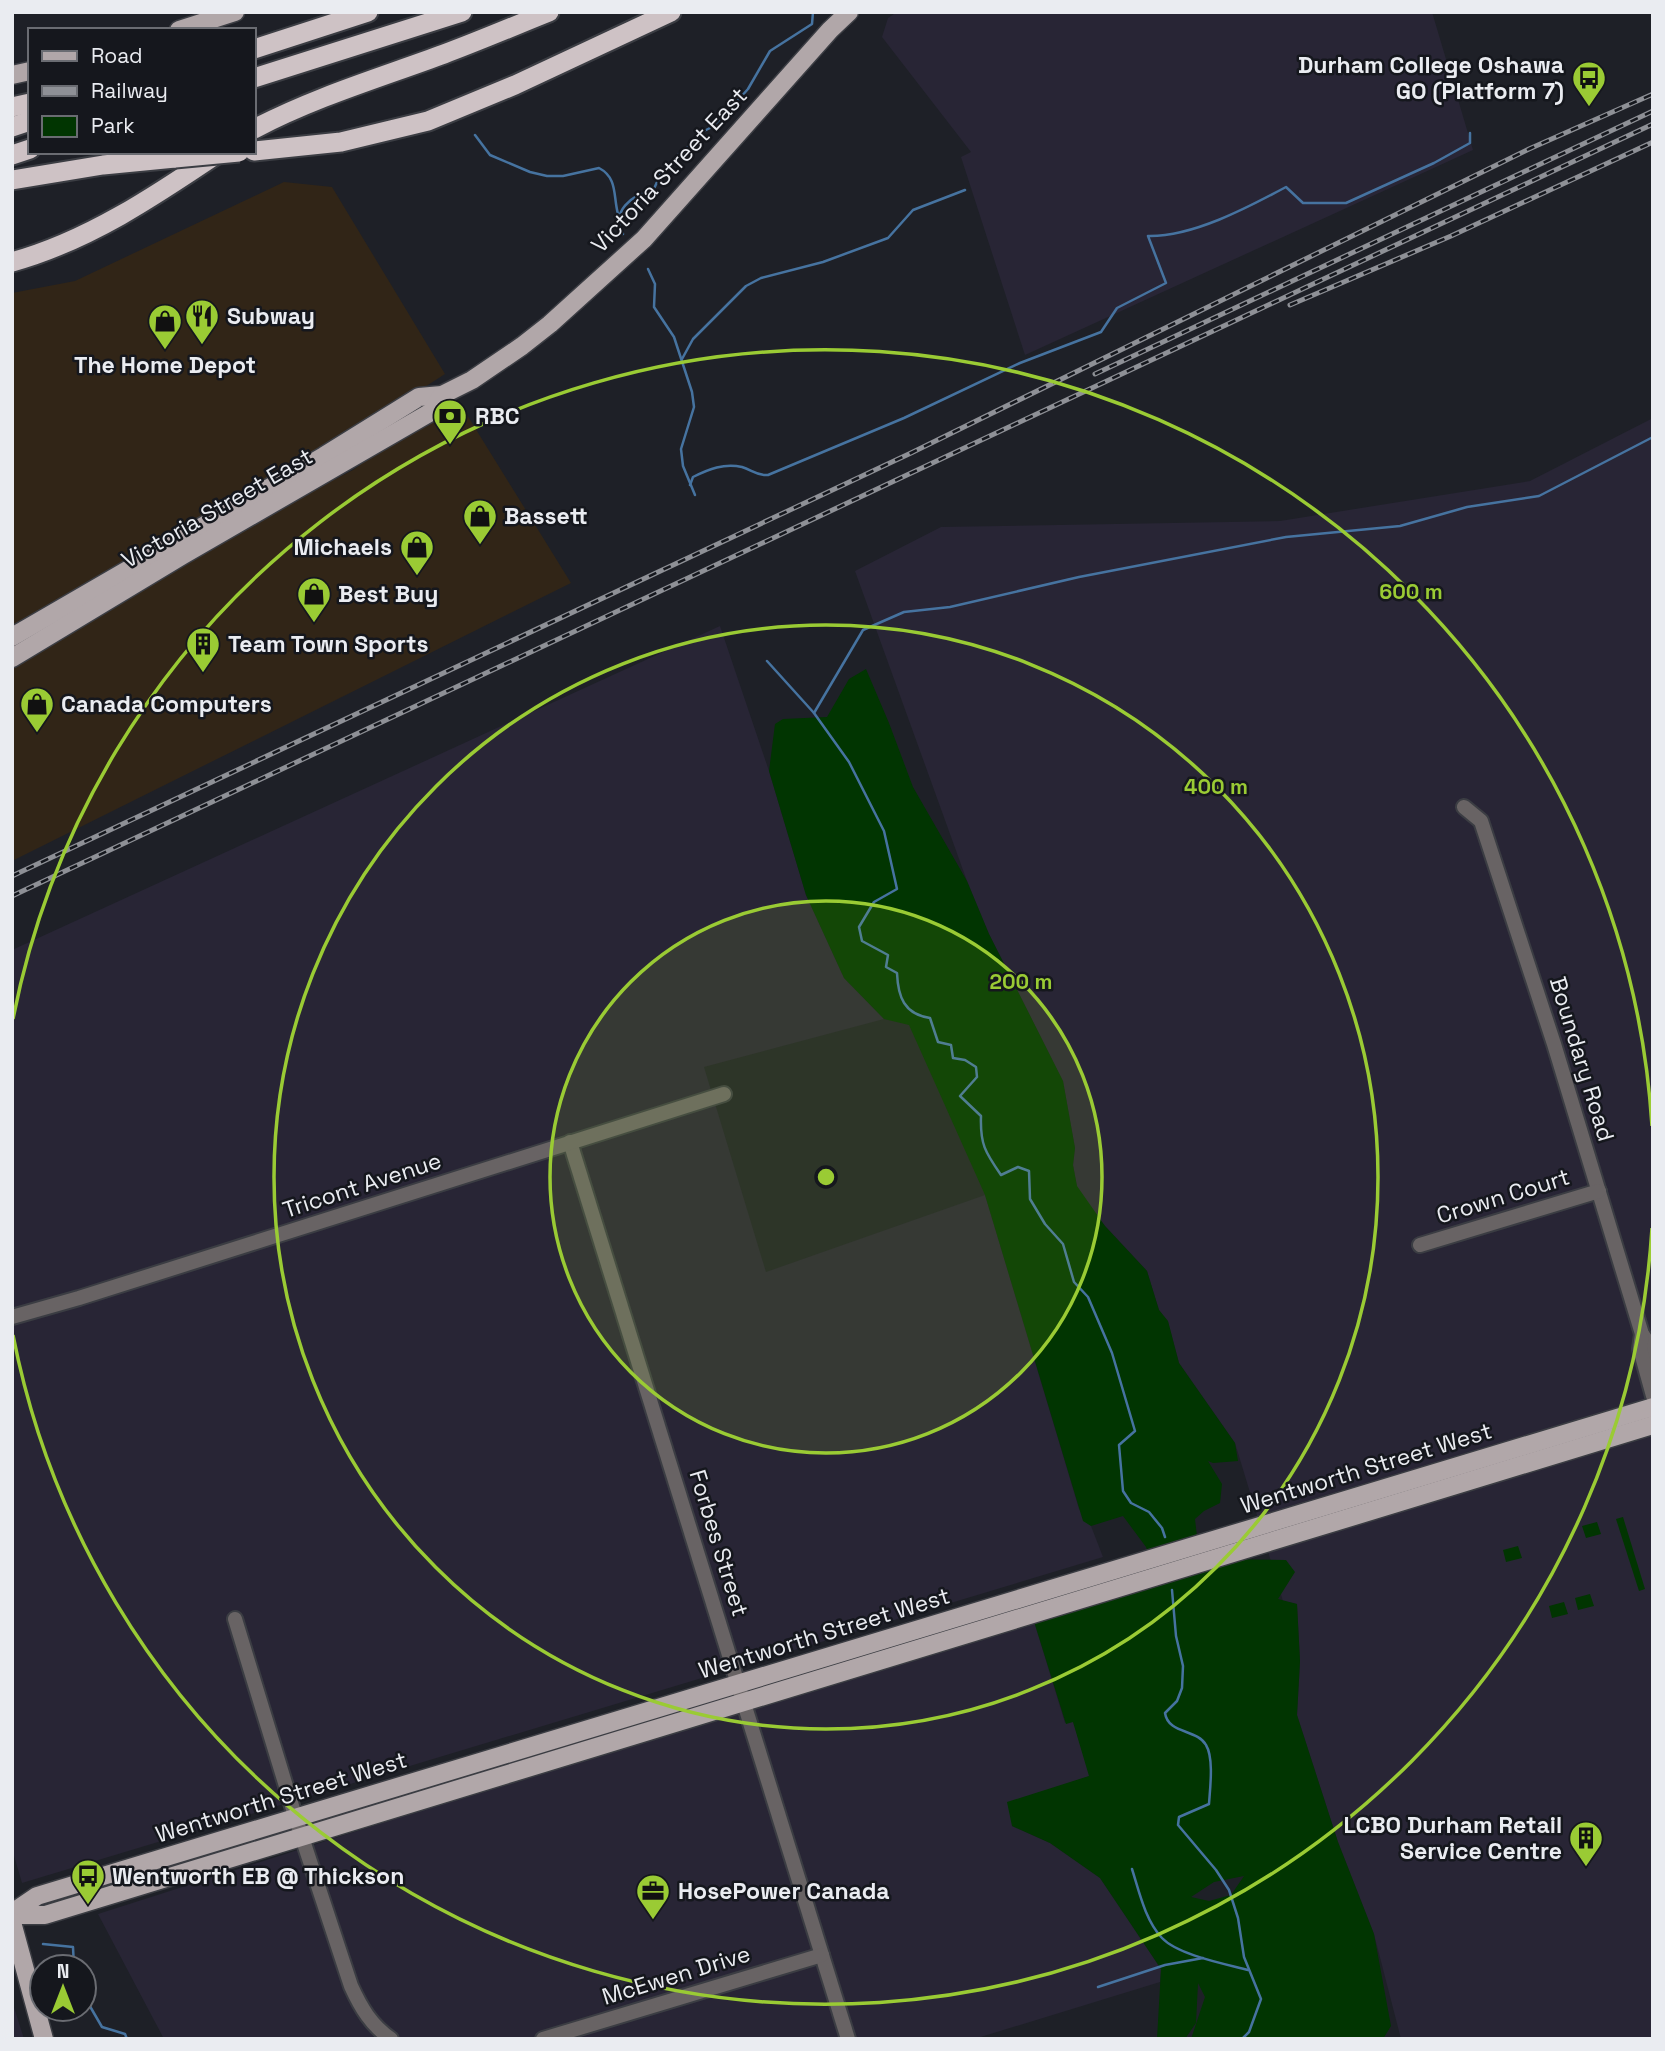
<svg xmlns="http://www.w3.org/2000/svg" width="1665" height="2051" viewBox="0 0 1665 2051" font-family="'Space Grotesk',sans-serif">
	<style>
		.commercial { fill: #312517 }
		.industrial { fill: #282535 }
		.green { fill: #013501; fill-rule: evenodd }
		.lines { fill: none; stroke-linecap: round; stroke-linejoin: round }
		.stream { stroke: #4673a0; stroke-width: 2.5 }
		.minor-casing { stroke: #3b3d43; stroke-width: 18 }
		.major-casing { stroke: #3b3d43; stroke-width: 21 }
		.highway-casing { stroke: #3b3d43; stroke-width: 23 }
		.minor { stroke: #686364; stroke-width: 14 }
		.major { stroke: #b1a7a9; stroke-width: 18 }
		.highway { stroke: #cec2c5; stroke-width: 19 }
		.rail-casing { stroke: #8e9096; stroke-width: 5 }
		.rail { stroke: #15171d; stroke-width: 2.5; stroke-dasharray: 8; stroke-linecap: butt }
		.highway-bridge-casing { stroke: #3b3d43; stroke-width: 23; stroke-linecap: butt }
		.highway-bridge { stroke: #cec2c5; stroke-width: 19 }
		.ring { fill: none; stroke: #9acb34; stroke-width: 3.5 }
		.labels { text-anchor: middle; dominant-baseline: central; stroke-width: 5; stroke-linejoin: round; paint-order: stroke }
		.poi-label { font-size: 23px; font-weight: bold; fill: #eaecf1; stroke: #15171d; text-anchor: start }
		.street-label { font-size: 23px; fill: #eaecf1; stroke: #15171d }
		.centre { fill: #9acb34; stroke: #15171d; stroke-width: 3.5 }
		.ring-label { font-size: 21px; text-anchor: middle; font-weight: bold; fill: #9acb34; stroke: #15171d; stroke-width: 5; stroke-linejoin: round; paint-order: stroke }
	</style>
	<rect width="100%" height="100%" fill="#1e2027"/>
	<g class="commercial">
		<path d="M284,182L332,187L445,374L378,417L12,629V293L75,281Z"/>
		<path d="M459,402L571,583L12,861V661L73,626L162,579L251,522L353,470L404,432Z"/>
	</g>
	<g class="industrial">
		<path d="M897,12H1432L1473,150L1025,355L961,157L971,152L882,37L888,18Z"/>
		<path d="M1653,418V2039H1401L1374,1934L1338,1842L1297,1715L1300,1661L1297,1604L1283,1601L1235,1443L1179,1363L1168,1322L1159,1310L1147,1271L1079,1198L1073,1165L1075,1148L1063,1081L989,934L967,881L855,571L941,527L1280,521L1530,481Z"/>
		<path d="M720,626L769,771L806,895L844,978L884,1019L704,1067L766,1272L985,1195L1079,1509L1091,1526L1103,1557L22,1883L12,1849V950Z"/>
		<path d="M1032,1615L1065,1723L1073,1721L1090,1776L1069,1783L1012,1826L1050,1843L1100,1878L1161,1969L1160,1982L974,2039H164L98,1914Z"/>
		<path d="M12,2001L24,2039H12Z"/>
	</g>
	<g class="green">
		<path d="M866,669L889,723L913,787L967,881L989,934L1063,1081L1075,1148L1073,1165L1077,1186L1105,1226L1147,1271L1159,1310L1168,1321L1179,1363L1235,1443L1238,1461L1213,1463L1208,1461L1222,1484L1220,1503L1204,1511L1195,1519L1198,1545L1207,1559L1286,1560L1295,1572L1278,1599L1297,1604L1300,1661L1297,1715L1338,1842L1374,1934L1391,2026L1383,2039H1191L1205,1997L1198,1983L1196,2023L1185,2039H1157L1161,1969L1100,1878L1050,1843L1012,1826L1007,1802L1089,1776L1073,1722L1066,1724L1032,1615L1156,1577L1146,1547L1123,1516L1091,1526L1083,1521L985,1195L909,1025L884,1019L844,978L806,895L769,771L775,724L783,719L827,717L849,679ZM1244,1876L1231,1895L1209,1901L1191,1897L1214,1882Z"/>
		<path d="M1623,1517L1645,1589L1639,1591L1616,1519Z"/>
		<path d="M1597,1522L1601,1534L1586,1538L1582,1526Z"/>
		<path d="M1518,1546L1522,1558L1506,1562L1503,1550Z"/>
		<path d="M1590,1594L1594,1606L1578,1610L1575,1598Z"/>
		<path d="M1564,1602L1568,1614L1552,1618L1549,1606Z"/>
	</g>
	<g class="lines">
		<g class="stream">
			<path d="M475,135L490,155L530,172L547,176H563L599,168C618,178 613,196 618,214"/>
			<path d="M623,234C610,212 632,194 653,191L661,173L679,154L692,144L698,134L716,125L748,89L770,51L812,24L813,12"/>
			<path d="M648,269L655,284L654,307L674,337L692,392L694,407L681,449L683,466L695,495"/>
			<path d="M682,359L693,339L746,286L761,278L823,262L888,238L913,210L965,190"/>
			<path d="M690,485L693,477C709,469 724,463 742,467C752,470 757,476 768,475L904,418L1020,363L1101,332L1117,308L1166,283L1148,236C1192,237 1247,208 1286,187L1303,203H1346L1434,163L1470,143V133"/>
			<path d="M767,661L814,713L849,762L884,831L897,889L874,902L859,927L862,941L888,955L886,967L897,973C898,997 904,1014 930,1018L938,1042L951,1045L953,1058L965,1060L976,1067L977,1077L960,1096L981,1116C980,1144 985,1152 1001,1175L1018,1167L1029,1171L1030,1199L1045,1224L1063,1244L1074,1282L1088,1297L1112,1353L1135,1431L1119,1445L1123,1491L1131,1503L1149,1512L1162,1528L1165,1537"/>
			<path d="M814,713L863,630L904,612L950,607L1079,577L1286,537L1400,526L1467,507L1539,496L1653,437"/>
			<path d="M1172,1590L1176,1636L1183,1666L1182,1688L1177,1701L1165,1713C1168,1734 1197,1729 1206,1745C1214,1758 1210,1789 1209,1804L1179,1817L1178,1825L1216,1870L1229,1890L1238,1918L1244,1957L1261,1999L1249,2032L1242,2039"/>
			<path d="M1132,1869C1139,1891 1145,1920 1162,1938C1178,1955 1225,1964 1248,1970"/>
			<path d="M43,1944L73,1947L74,1967"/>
			<path d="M1098,1987L1165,1965L1203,1958"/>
			<path d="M84,1996L102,2027L125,2034L127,2039"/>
		</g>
		<g class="minor-casing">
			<g id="minor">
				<path d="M1464,807L1481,821L1554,1044L1642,1334L1650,1346L1653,1356"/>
				<path d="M570,1142L848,2039"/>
				<path d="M1420,1245L1599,1191"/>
				<path d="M12,1317L79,1298L724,1094"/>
				<path d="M1642,1334L1640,1349L1653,1396"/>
				<path d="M235,1619L296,1819L351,1986C361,2008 371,2025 391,2039"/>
				<path d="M543,2039L822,1955"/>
			</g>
		</g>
		<g class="major-casing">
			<g id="major">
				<path d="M179,30L235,12"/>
				<path d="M12,75L30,71"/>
				<path d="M12,637L324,456L419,397L442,395L472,380L522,346L550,324L644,239L830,30L849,12"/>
				<path d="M12,658L183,555L431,412L442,395"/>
				<path d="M12,1913L37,1896L1653,1407"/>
				<path d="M12,1915H45L1653,1425"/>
				<path d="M12,1922L44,2039"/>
			</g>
		</g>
		<g class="highway-casing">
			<g id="highway">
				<path d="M254,49L368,12"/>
				<path d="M254,78L462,12"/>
				<path d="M12,107L30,103"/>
				<path d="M12,127L30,121"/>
				<path d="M254,129C315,97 379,78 444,54C479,41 514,26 549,12"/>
				<path d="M254,151L341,142L428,121L515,85L671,12"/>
				<path d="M12,155L30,149"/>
				<path d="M12,180L103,165L175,158"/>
				<path d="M12,262C88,241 155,196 220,152"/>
			</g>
		</g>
		<use href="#minor" class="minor"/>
		<use href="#major" class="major"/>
		<use href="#highway" class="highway"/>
		<g class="rail-casing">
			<g id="rail">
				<path d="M1290,305L1451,236L1653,142"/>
				<path d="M1095,374L1653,111"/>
				<path d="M12,876L911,453L1529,149L1653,94"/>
				<path d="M12,896L1653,124"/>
			</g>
		</g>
		<use href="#rail" class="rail"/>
		<g class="highway-bridge-casing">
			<path id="highway-bridge" d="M175,158L239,152"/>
		</g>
		<use href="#highway-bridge" class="highway-bridge"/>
	</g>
	<circle cx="826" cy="1177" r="276" fill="#9acb34" fill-opacity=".12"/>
	<g class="ring">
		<circle cx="826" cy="1177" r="276"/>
		<circle cx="826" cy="1177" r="552"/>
		<path d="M1652 1228A828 828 0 0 1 13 1335M13 1019A828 828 0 0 1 1652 1126"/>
	</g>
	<defs>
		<g id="bus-pin" transform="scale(1.75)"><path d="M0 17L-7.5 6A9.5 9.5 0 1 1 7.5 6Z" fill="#9acb34" stroke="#15171d"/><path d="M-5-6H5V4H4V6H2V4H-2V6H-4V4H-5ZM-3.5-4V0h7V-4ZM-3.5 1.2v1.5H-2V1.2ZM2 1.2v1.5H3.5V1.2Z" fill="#111"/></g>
		<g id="restaurant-pin" transform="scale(1.75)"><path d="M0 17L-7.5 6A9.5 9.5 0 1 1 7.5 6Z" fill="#9acb34" stroke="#15171d"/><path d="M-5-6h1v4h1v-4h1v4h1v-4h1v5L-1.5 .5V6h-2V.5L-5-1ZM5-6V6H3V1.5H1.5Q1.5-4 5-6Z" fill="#111"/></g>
		<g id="shop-pin" transform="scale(1.75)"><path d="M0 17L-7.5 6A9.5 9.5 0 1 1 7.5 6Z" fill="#9acb34" stroke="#15171d"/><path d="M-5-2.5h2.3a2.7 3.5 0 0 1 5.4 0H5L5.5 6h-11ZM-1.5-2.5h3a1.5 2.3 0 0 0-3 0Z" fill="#111"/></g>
		<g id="bank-pin" transform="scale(1.75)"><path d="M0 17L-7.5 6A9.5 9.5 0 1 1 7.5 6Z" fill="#9acb34" stroke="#15171d"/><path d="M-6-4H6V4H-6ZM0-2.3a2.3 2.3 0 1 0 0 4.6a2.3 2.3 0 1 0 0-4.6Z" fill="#111"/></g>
		<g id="building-pin" transform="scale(1.75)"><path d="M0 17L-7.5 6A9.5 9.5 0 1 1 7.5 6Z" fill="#9acb34" stroke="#15171d"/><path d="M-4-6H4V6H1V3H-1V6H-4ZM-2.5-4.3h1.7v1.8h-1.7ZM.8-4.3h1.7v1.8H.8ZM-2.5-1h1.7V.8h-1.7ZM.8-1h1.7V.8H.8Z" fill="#111"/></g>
		<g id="office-pin" transform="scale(1.75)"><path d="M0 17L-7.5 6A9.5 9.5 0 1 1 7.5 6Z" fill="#9acb34" stroke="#15171d"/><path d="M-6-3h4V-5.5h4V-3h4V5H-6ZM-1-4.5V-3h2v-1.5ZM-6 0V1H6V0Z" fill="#111"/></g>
	</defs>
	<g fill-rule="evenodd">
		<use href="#bus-pin" x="1589" y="78"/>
		<use href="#restaurant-pin" x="202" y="316"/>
		<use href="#shop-pin" x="165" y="321"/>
		<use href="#bank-pin" x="450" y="416"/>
		<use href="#shop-pin" x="480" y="516"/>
		<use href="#shop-pin" x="417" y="547"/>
		<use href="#shop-pin" x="314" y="594"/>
		<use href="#building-pin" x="203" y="644"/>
		<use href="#shop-pin" x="37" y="704"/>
		<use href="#building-pin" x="1586" y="1838"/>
		<use href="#bus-pin" x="88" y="1876"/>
		<use href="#office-pin" x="653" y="1891"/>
	</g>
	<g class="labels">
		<g class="poi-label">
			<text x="1564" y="65" text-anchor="end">Durham College Oshawa<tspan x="1564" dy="26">GO (Platform 7)</tspan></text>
			<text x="227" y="316">Subway</text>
			<text x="165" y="365" text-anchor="middle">The Home Depot</text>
			<text x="475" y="416">RBC</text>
			<text x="504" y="516">Bassett</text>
			<text x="392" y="547" text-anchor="end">Michaels</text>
			<text x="338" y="594">Best Buy</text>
			<text x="228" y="644">Team Town Sports</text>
			<text x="61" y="704">Canada Computers</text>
			<text x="1562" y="1825" text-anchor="end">LCBO Durham Retail<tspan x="1562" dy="26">Service Centre</tspan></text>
			<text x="112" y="1876">Wentworth EB @ Thickson</text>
			<text x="678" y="1891">HosePower Canada</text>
		</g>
		<g class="street-label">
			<text transform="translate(669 170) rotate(-47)">Victoria Street East</text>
			<text transform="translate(217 508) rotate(-30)">Victoria Street East</text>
			<text transform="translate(1582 1059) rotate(73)">Boundary Road</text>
			<text transform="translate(362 1185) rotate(-18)">Tricont Avenue</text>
			<text transform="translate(1503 1196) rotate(-17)">Crown Court</text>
			<text transform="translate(1366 1468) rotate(-17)">Wentworth Street West</text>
			<text transform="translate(719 1543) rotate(73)">Forbes Street</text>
			<text transform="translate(824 1633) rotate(-17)">Wentworth Street West</text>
			<text transform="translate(281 1797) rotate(-17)">Wentworth Street West</text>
			<text transform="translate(676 1975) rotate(-17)">McEwen Drive</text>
		</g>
	</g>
	<circle cx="826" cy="1177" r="10" class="centre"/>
	<g class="ring-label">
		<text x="1411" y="599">600 m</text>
		<text x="1216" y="794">400 m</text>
		<text x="1021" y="989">200 m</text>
	</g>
	<rect width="1665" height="2051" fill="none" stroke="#eaecf1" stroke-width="28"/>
	<rect x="28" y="28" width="228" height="126" fill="#15171d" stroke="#6a6c72" stroke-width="2"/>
	<rect x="42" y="51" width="35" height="10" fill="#b1a7a9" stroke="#6a6c72" stroke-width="2"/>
	<text x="91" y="63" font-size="21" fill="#eaecf1">Road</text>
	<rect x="42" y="86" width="35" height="10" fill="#8e9096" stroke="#6a6c72" stroke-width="2"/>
	<text x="91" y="98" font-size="21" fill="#eaecf1">Railway</text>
	<rect x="42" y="116" width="35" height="21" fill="#013501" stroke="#6a6c72" stroke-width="2"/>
	<text x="91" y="133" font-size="21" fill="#eaecf1">Park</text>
	<g transform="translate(63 1988)"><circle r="33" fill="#15171d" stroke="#6a6c72" stroke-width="2"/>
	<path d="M0-5L12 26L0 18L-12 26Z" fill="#9acb34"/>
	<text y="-10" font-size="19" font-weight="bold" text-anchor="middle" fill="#eaecf1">N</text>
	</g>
</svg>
